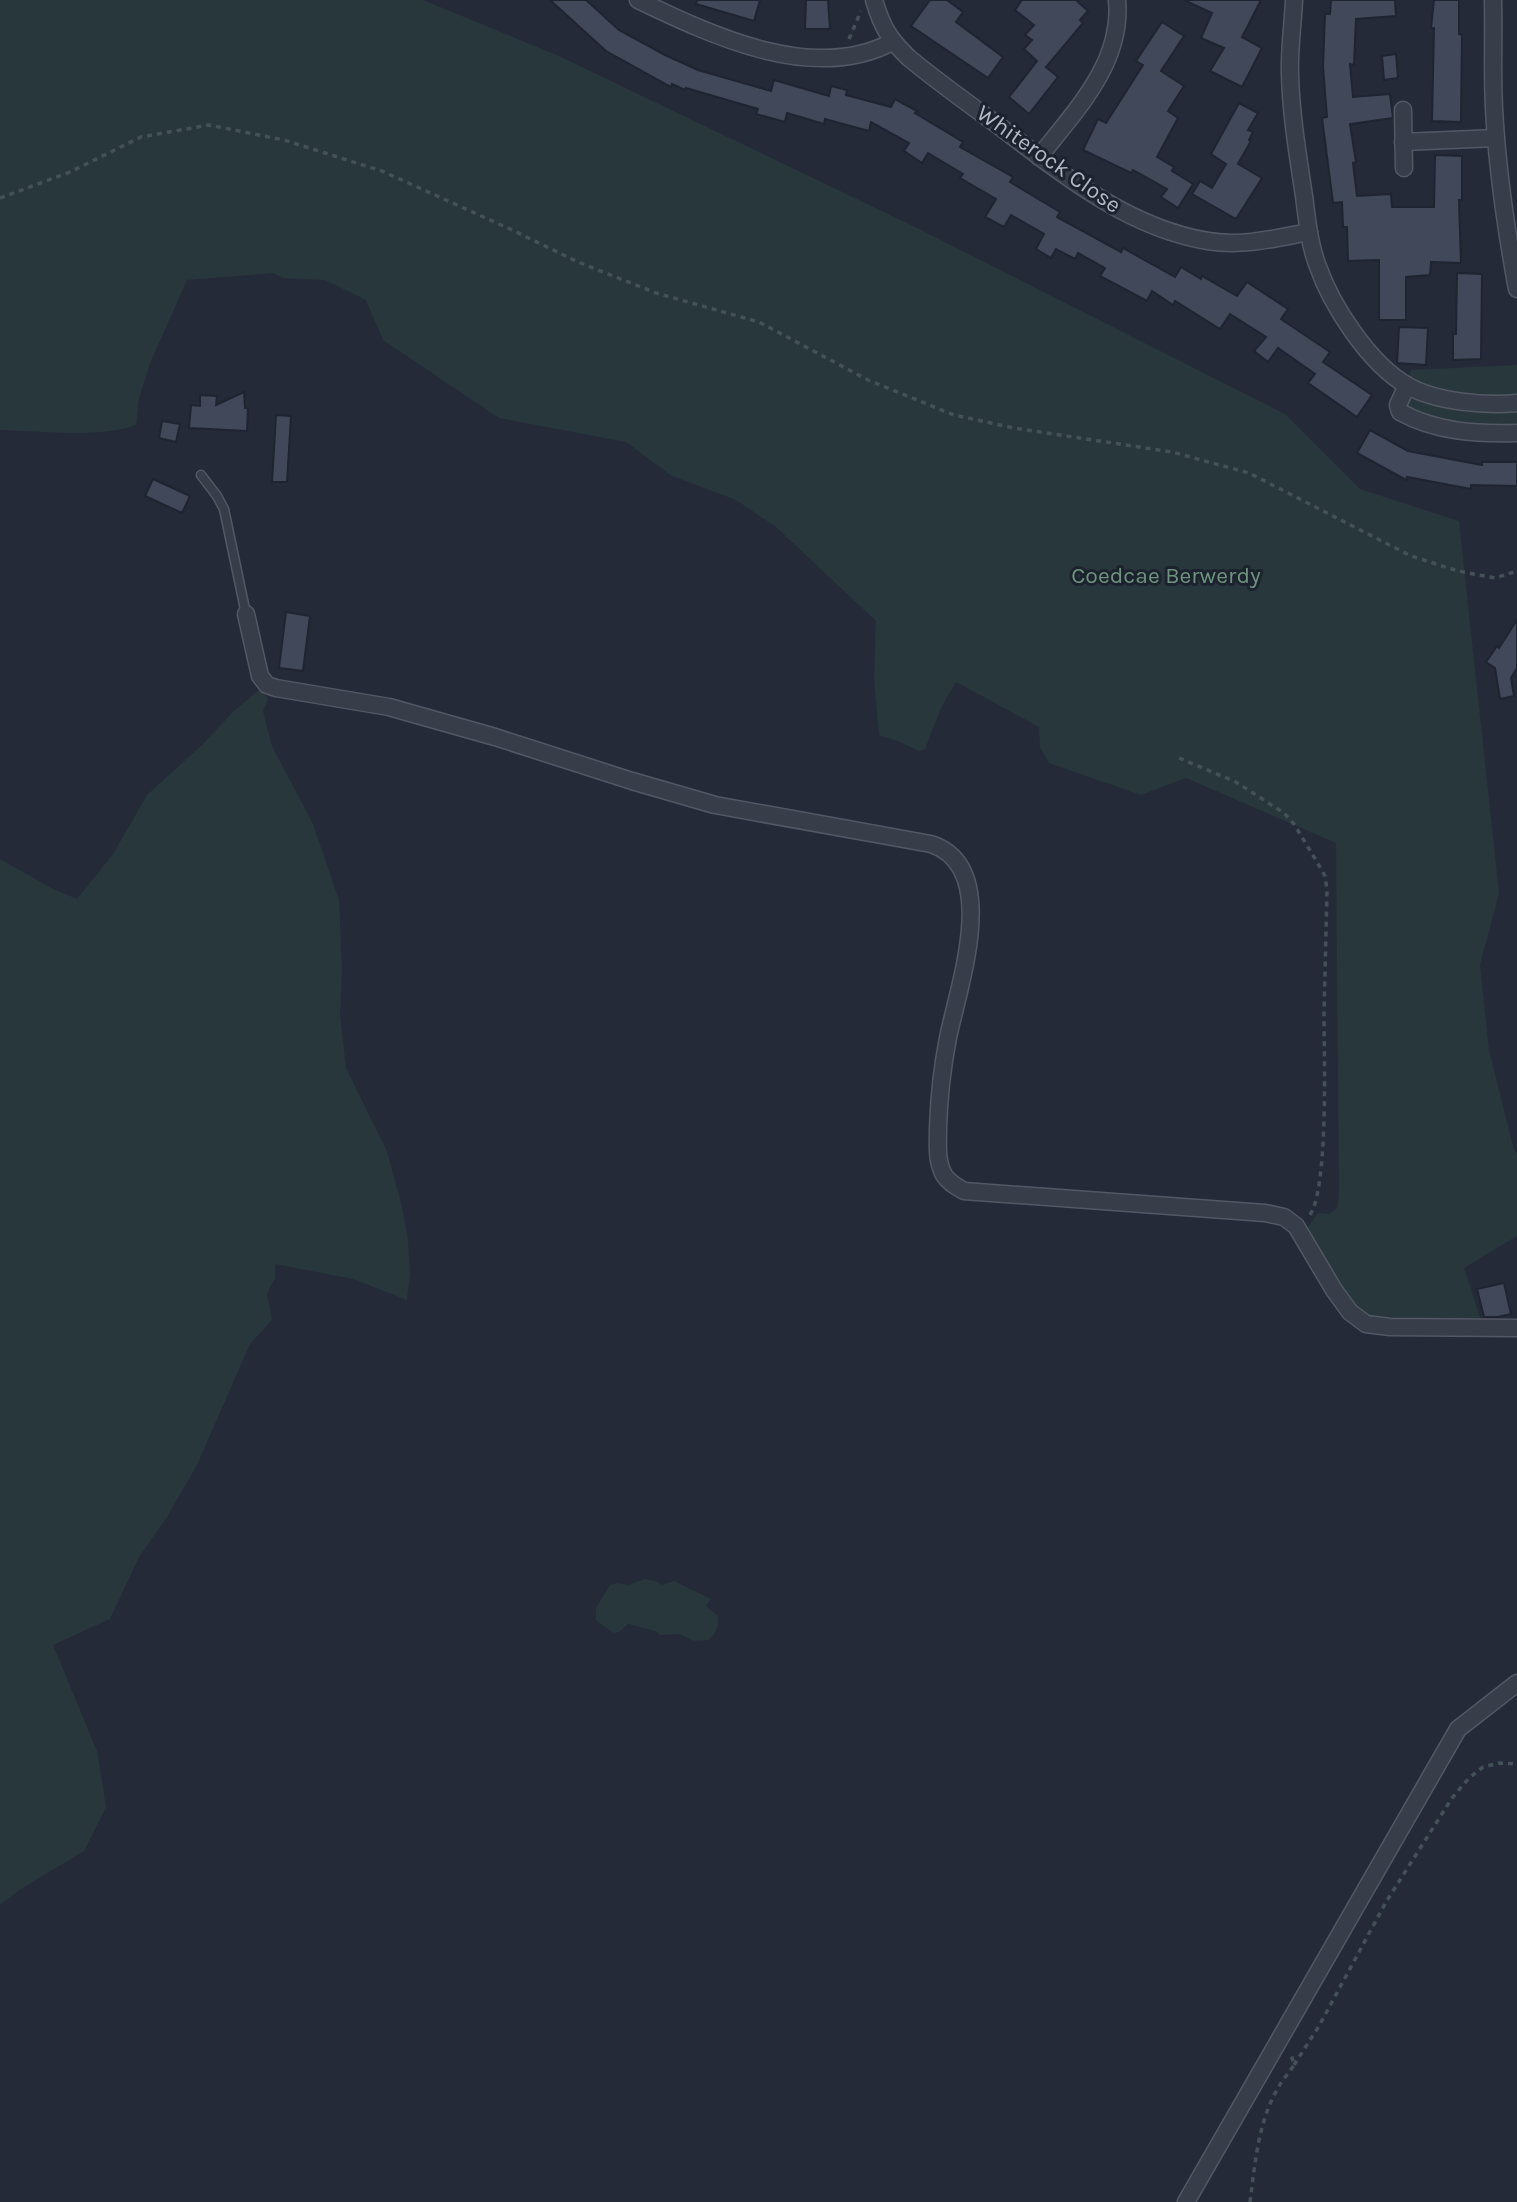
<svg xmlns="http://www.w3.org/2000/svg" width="1517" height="2202" viewBox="0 0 1517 2202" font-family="Karla,sans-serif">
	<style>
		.green { fill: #28373b }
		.building { fill: #414859; stroke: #1f2431; stroke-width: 2 }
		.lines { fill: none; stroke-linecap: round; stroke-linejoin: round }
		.service-casing { stroke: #535865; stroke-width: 11 }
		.minor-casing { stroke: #535865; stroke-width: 19 }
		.path { stroke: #445258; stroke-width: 3.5; stroke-dasharray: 5 5; stroke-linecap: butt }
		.service { stroke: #383d4a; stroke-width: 8 }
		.minor { stroke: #383d4a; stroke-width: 16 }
		.labels { text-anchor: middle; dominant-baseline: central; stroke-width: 6; stroke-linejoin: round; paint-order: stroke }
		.street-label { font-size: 23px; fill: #b4b8c5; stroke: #1d222f }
		.park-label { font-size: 23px; fill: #6d947c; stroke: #1d222f }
	</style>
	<rect width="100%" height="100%" fill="#252a39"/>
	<g class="green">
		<path d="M0,0H423L559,56L913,226L1285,414L1360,489L1459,521L1499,893L1480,965L1489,1050L1513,1146L1517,1154V1236L1464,1268L1481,1320L1390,1321L1369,1317L1353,1306L1306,1230L1318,1213L1329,1214L1337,1208L1339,1195L1336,843L1186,778L1141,795L1049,763L1040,747L1039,727L956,682L941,708L925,749L919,751L900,742L879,735L874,679L876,621L776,527L736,500L672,476L626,442L499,418L383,340L366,300L325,280L283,278L273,273L187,280L150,363L139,398L136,425C104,438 36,431 0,430Z"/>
		<path d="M1517,365V433L1495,434L1400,412L1411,370Z"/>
		<path d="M260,689L268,699L263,711L272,746L313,824L339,900L342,972L340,1015L346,1068L387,1151L402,1207L408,1241L410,1273L407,1300L353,1279L275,1264V1278L267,1294L272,1320L250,1344L197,1465L167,1517L139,1557L110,1619L53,1645L97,1751L106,1807L84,1851L21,1889L0,1905V859L51,888L77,899L113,854L147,795L203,744L233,712Z"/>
		<path d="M645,1579L655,1581L662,1585L674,1581L711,1599L706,1606L717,1615C720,1625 716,1633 709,1640L694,1641L679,1634L660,1635L655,1631L628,1624L619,1632L613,1633L596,1620V1608L610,1585L618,1583L628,1585Z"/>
	</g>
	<g class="building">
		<path d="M550,0H586L619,30L665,55L698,70L771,91L774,80L829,96L831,86L847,90L846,95L891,107L895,99L917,111L915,113L963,142L960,147L1013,177L1010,182L1060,212L1057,217L1121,252L1123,248L1175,277L1181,267L1201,279L1202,276L1237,296L1247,282L1288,309L1281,319L1330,352L1323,362L1372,395L1357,417L1308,383L1315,374L1278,348L1268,362L1254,351L1266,337L1230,314L1220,329L1175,301L1173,305L1152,291L1147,301L1100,276L1105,268L1078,253L1075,259L1056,249L1051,258L1036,249L1044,234L1011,215L1004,227L985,217L996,199L960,178L963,174L928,153L922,163L904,151L909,143L871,122L869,131L825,119L824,124L787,113L785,122L756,114L758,109L686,88L685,90L672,84L671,87L606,51Z"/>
		<path d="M697,0H760L754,21L696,4Z"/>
		<path d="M806,0H828L830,29H805Z"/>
		<path d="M930,0H947L963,12L956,22L1003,57L988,78L911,26Z"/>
		<path d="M1022,0H1076L1088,11L1080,20L1083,23L1046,67L1058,77L1029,114L1009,97L1037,61L1024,49L1032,40L1025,35L1034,25L1015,10Z"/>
		<path d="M1184,0H1261L1242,37L1262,48L1242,87L1210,71L1224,48L1201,38L1212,13Z"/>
		<path d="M1331,0H1395L1396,16L1356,19L1354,65L1350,64L1353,97L1390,94L1393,118L1350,124L1356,162L1353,163L1357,196L1391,194L1392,207H1434L1435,155L1462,156V200H1459L1461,263L1431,262L1430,275L1406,277V320H1379V260L1348,261L1347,227H1343L1342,202L1333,203L1322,118L1327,117L1323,67L1325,14H1330Z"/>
		<path d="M1434,0H1459V34L1462,35L1461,122L1432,121L1434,28H1431Z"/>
		<path d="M1162,22L1184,36L1161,71L1184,86L1168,111L1178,118L1157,157L1174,167L1172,171L1193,184L1178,208L1161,197L1167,189L1133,170L1131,173L1083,150L1098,119L1106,123L1143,65L1136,61Z"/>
		<path d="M1396,54L1398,78L1384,80L1382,56Z"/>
		<path d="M1239,103L1258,113L1248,130L1253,132L1249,140L1251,141L1238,164L1262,178L1236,219L1192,194L1200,181L1212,188L1226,164L1211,154Z"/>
		<path d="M1457,273L1482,274L1481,359L1453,360V334H1456Z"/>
		<path d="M1399,327L1428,328L1426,365L1397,363Z"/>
		<path d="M244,392L245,408H248L247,431L189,428L191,405L200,406V395L217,396L216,405Z"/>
		<path d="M276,415L291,416L287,482H272Z"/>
		<path d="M162,421L180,424L176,442L159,438Z"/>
		<path d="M1370,430L1408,451L1482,465V462H1517V486L1471,485V489L1407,477L1406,480L1357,453Z"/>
		<path d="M153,479L190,496L182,513L145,496Z"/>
		<path d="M286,612L310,616L303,671L279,668Z"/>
		<path d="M1517,620V668L1511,678L1514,696L1500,699L1495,668L1486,662L1497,646L1499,648Z"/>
		<path d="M1504,1283L1511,1314L1498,1317H1484L1477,1289Z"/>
	</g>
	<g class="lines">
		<g class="service-casing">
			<path id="service" d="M201,475L217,496L224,509L246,614"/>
		</g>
		<g class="minor-casing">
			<g id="minor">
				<path d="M638,0C711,35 813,84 892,42"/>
				<path d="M874,0C882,27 889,39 909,58C938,82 969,104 999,126C1062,174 1128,228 1208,241C1242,247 1277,238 1309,232"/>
				<path d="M1294,0C1293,24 1289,50 1290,74C1291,115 1298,156 1304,196C1307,219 1309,242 1317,264C1331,305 1369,364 1408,386C1437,402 1485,406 1517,403"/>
				<path d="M1493,0C1494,36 1492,72 1494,108C1497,169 1506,229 1517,289"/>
				<path d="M1403,110L1404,168"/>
				<path d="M1403,142L1496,138"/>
				<path d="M1039,157C1075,111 1123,63 1117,0"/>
				<path d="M1407,385L1398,405L1400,412C1436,432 1476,434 1517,433"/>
				<path d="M246,614L260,676L267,685L276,688L389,707L495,737L632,781L715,805L931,844C1002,867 958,987 948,1038C942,1068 939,1098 938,1128C938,1143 936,1161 944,1175C949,1183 956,1186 964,1191L1265,1213L1284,1217L1296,1226L1334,1290L1350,1312L1366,1324L1390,1327L1517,1328"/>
				<path d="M1186,2202L1458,1729L1517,1683"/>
			</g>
		</g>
		<g class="path">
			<path d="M849,39L861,11"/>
			<path d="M0,198L70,172L141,137L209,125L284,140L382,171L510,229L578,262L656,293L759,322L868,380L954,415L1014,428L1172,452L1249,473L1411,556L1458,571L1495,578L1517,571"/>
			<path d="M1179,758L1236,782L1284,813L1294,824L1317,862L1325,876L1327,890C1326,932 1325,973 1324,1014C1324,1051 1329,1192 1309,1216"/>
			<path d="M1294,2065L1319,2026L1386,1902L1452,1798L1469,1778L1483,1767L1499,1763L1517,1764"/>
			<path d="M1250,2202C1255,2164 1258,2122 1278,2088C1282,2080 1289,2073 1294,2065L1291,2054"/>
		</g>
		<use href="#service" class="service"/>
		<use href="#minor" class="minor"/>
	</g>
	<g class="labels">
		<g class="street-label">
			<text transform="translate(1049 159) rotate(35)">Whiterock Close</text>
		</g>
		<g class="park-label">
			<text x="1166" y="575">Coedcae Berwerdy</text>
		</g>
	</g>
</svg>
